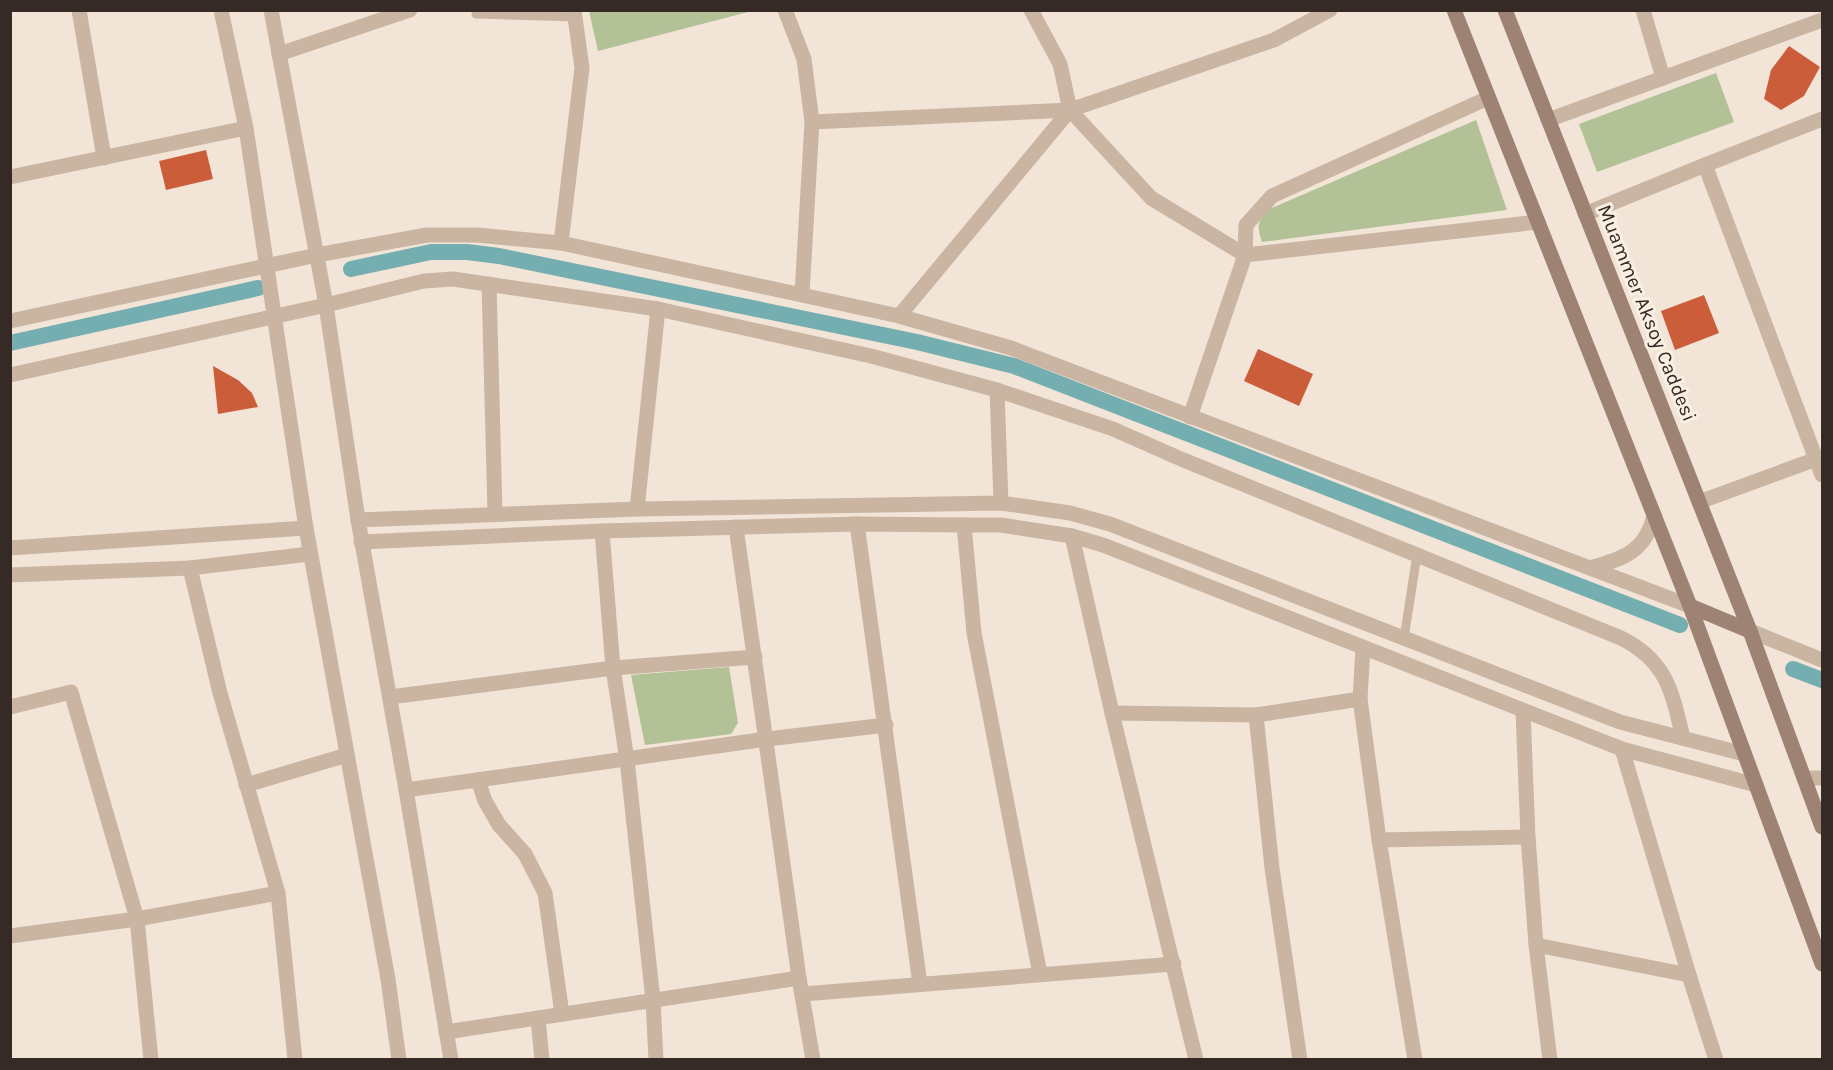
<svg xmlns="http://www.w3.org/2000/svg" width="1833" height="1070" viewBox="0 0 1833 1070" font-family="Karla,sans-serif">
	<style>
		.green { fill: #b3c197 }
		.lines { fill: none; stroke-linecap: round; stroke-linejoin: round }
		.canal { stroke: #75aeb0; stroke-width: 16 }
		.building { fill: #cc5d3b }
		.service { stroke: #cab5a3; stroke-width: 9 }
		.minor { stroke: #cab5a3; stroke-width: 15 }
		.tertiary { stroke: #cab5a3; stroke-width: 15 }
		.secondary { stroke: #9e8374; stroke-width: 15 }
		.labels { text-anchor: middle; dominant-baseline: central; stroke-width: 6; stroke-linejoin: round; paint-order: stroke }
		.street-label { font-size: 20px; fill: #352a25; stroke: #faefe3 }
	</style>
	<rect width="100%" height="100%" fill="#f2e5d7"/>
	<g class="green">
		<path d="M589,11V10L752,11L598,51Z"/>
		<path d="M1716,73L1734,122L1597,172L1579,124Z"/>
		<path d="M1476,120L1507,210L1262,242C1257,226 1257,224 1267,210Z"/>
		<path d="M729,667L738,723L731,734L645,745L631,675Z"/>
	</g>
	<g class="lines">
		<g class="canal">
			<path d="M351,269L431,252H467L499,256L917,342L1014,366L1680,625"/>
			<path d="M10,343L258,288"/>
			<path d="M1793,669L1822,680"/>
		</g>
	</g>
	<g class="building">
		<path d="M1789,46L1820,67L1804,96L1781,110L1764,99L1771,70Z"/>
		<path d="M206,150L213,179L166,190L159,161Z"/>
		<path d="M1704,295L1719,333L1675,350L1661,311Z"/>
		<path d="M1258,349L1313,374L1299,406L1244,381Z"/>
		<path d="M213,366L238,380L252,393L258,407L218,414Z"/>
	</g>
	<g class="lines">
		<g class="service">
			<path d="M476,14L576,17"/>
			<path d="M1404,638L1417,555"/>
		</g>
		<g class="minor">
			<path d="M79,10L104,158"/>
			<path d="M785,10L804,59L812,122L802,294"/>
			<path d="M1031,10L1060,64L1070,110L1151,198L1245,255L1246,225L1272,196L1488,98"/>
			<path d="M1643,10L1663,78"/>
			<path d="M279,54L410,10"/>
			<path d="M1548,120L1822,20"/>
			<path d="M812,122L1070,110"/>
			<path d="M1705,165L1822,119"/>
			<path d="M10,177L246,128"/>
			<path d="M1585,214L1705,165L1822,475"/>
			<path d="M561,243L582,68L574,10"/>
			<path d="M489,284L495,513"/>
			<path d="M899,316L1070,110L1274,40L1330,10"/>
			<path d="M10,321L317,255L427,235H477L561,243L899,316L1011,348L1690,606"/>
			<path d="M10,375L326,305L424,281L453,279L658,309L871,356L997,390L1113,429L1181,459L1621,638C1667,661 1672,692 1683,738"/>
			<path d="M997,390L1001,503"/>
			<path d="M1190,417L1245,255L1538,222"/>
			<path d="M1699,502L1822,457"/>
			<path d="M637,509L658,309"/>
			<path d="M857,524L920,984"/>
			<path d="M964,525L974,633L1040,974"/>
			<path d="M736,527L799,978L813,1060"/>
			<path d="M602,531L613,668L627,760L653,1000L656,1060"/>
			<path d="M1072,536L1112,713L1196,1060"/>
			<path d="M190,568L220,693L278,893L295,1060"/>
			<path d="M1590,568C1623,559 1647,551 1654,514"/>
			<path d="M1363,647L1360,699L1379,840L1415,1060"/>
			<path d="M390,697L613,668L755,657"/>
			<path d="M10,707L71,692L137,919L151,1060"/>
			<path d="M1523,711L1528,837L1536,945L1550,1060"/>
			<path d="M1112,713L1256,715L1360,699"/>
			<path d="M1256,715L1272,868L1300,1060"/>
			<path d="M1622,749L1689,975L1716,1060"/>
			<path d="M478,780L485,801L499,825L525,854L545,893L562,1014"/>
			<path d="M246,785L347,755"/>
			<path d="M406,790L767,739L886,725"/>
			<path d="M1379,840L1528,837"/>
			<path d="M10,936L137,919L278,893"/>
			<path d="M1536,945L1689,975"/>
			<path d="M803,994L1174,964"/>
			<path d="M538,1018L542,1060"/>
			<path d="M446,1032L799,978"/>
		</g>
		<g class="tertiary">
			<path d="M221,10L246,128L306,528L388,979L399,1060"/>
			<path d="M271,10L326,305L358,520L406,790L451,1060"/>
			<path d="M358,520L637,509L1001,503L1070,513L1110,524L1620,722L1744,754"/>
			<path d="M361,542L602,531L857,524L964,525H1001L1072,536L1103,545L1622,749L1756,785"/>
			<path d="M10,548L306,528"/>
			<path d="M10,575L190,568L310,554"/>
			<path d="M1750,631L1822,660"/>
			<path d="M1804,778H1822"/>
		</g>
		<g class="secondary">
			<path d="M1454,10L1690,606L1822,964"/>
			<path d="M1505,10L1750,631L1822,827"/>
			<path d="M1690,606L1750,631"/>
		</g>
	</g>
	<g class="labels">
		<g class="street-label">
			<text transform="translate(1647 313) rotate(68)">Muammer Aksoy Caddesi</text>
		</g>
	</g>
	<rect width="1833" height="1070" fill="none" stroke="#352a25" stroke-width="24"/>
</svg>
